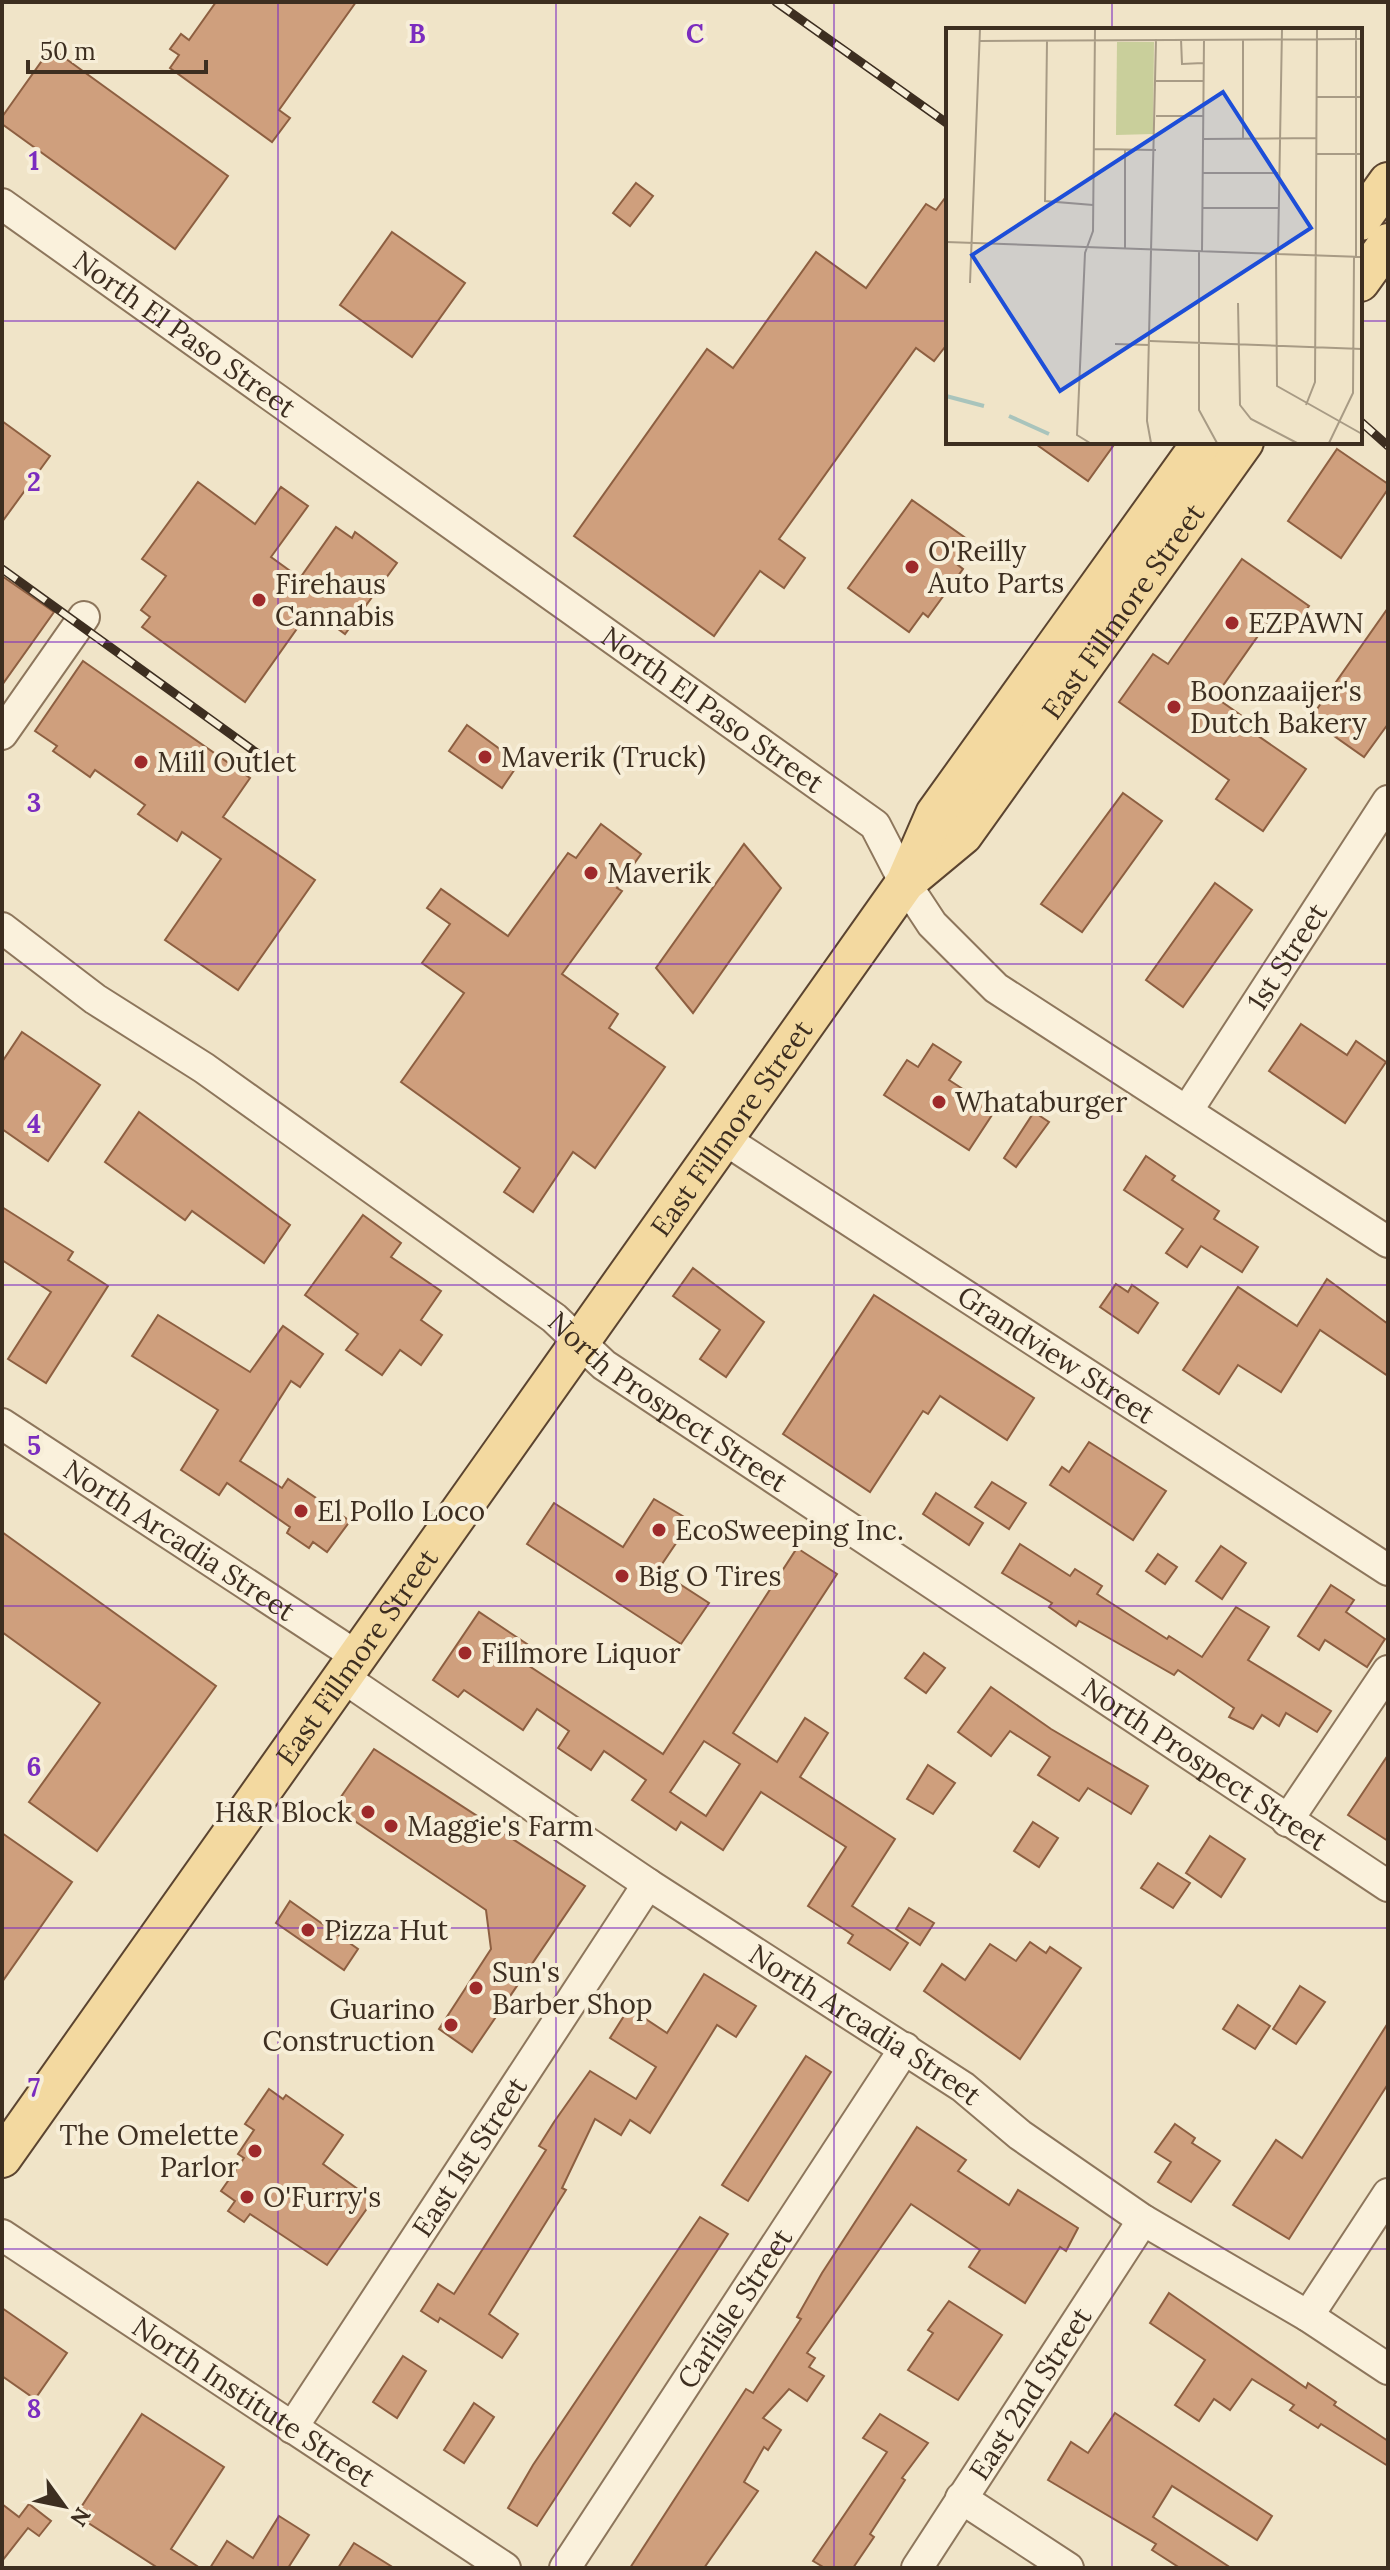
<svg xmlns="http://www.w3.org/2000/svg" width="1390" height="2570" viewBox="0 0 1390 2570" font-family="Lora,serif">
	<style>
		.building { fill: #cf9f7d; stroke: #8d5f41; stroke-width: 2; fill-rule: evenodd }
		.lines { fill: none; stroke-linecap: round; stroke-linejoin: round }
		.minor-casing { stroke: #8d765c; stroke-width: 34 }
		.major-casing { stroke: #5b4430; stroke-width: 42 }
		.minor { stroke: #faf1dc; stroke-width: 30 }
		.major { stroke: #f3d9a0; stroke-width: 38 }
		.rail-casing { stroke: #3d2e20; stroke-width: 9 }
		.rail { stroke: #f7eed8; stroke-width: 6; stroke-dasharray: 18; stroke-linecap: butt }
		.grid { fill: none; stroke: #7b2cbf; stroke-width: 2; stroke-opacity: 0.55 }
		.poi-dot { fill: #9e2a2b; stroke: #f7eed8; stroke-width: 3 }
		.labels { text-anchor: middle; dominant-baseline: central; stroke-width: 8; stroke-linejoin: round; paint-order: stroke }
		.street-label { font-size: 28px; fill: #3d2e20; stroke: #f7eed8 }
		.poi-label { font-size: 28px; fill: #3d2e20; stroke: #f7eed8; text-anchor: start }
		.inset-river { fill: none; stroke: #a9c4bc; stroke-width: 4 }
		.inset-road { fill: none; stroke: #a89b85; stroke-width: 2 }
		.view { fill: #1d4ed8; fill-opacity: 0.15; stroke: #1d4ed8; stroke-width: 4 }
		.inset-edge { fill: none; stroke: #3d2e20; stroke-width: 4 }
		.grid-label { font-size: 26px; text-anchor: middle; font-weight: bold; fill: #7b2cbf; stroke: #f7eed8; stroke-width: 8; stroke-linejoin: round; paint-order: stroke }
	</style>
	<rect width="100%" height="100%" fill="#f0e4c8"/>
	<g class="building">
		<path d="M216,2H356L279,110L290,118L272,142L170,68L179,55L170,49L181,34L189,40Z"/>
		<path d="M51,48L228,176L175,249L2,124V117Z"/>
		<path d="M636,183L653,196L630,226L613,213Z"/>
		<path d="M948,194V343L934,361L916,348L779,539L805,558L784,588L760,571L714,636L574,536L707,349L733,368L816,252L866,288L926,204L936,210Z"/>
		<path d="M392,232L465,283L412,357L340,305Z"/>
		<path d="M2,421L50,456L2,522Z"/>
		<path d="M1033,442H1116L1088,481Z"/>
		<path d="M1337,449L1388,484V489L1341,558L1288,521Z"/>
		<path d="M198,482L255,524L281,487L308,506L271,557L300,578L336,527L352,538L355,532L397,563L345,634L311,609L245,702L142,627L150,617L141,610L166,576L142,559Z"/>
		<path d="M912,500L974,544L958,565L963,569L928,617L923,613L909,632L848,588Z"/>
		<path d="M1242,559L1309,606L1292,630L1272,616L1215,697L1242,716L1238,722L1306,769L1263,831L1216,799L1229,780L1119,702L1153,654L1168,664Z"/>
		<path d="M2,576L54,612L2,685Z"/>
		<path d="M1388,608V724L1364,757L1310,719Z"/>
		<path d="M83,661L250,778L223,817L315,880L238,990L165,940L221,859L182,832L177,841L138,814L145,805L95,770L90,777L53,751L57,746L35,731Z"/>
		<path d="M467,725L519,763L502,788L449,751Z"/>
		<path d="M1123,793L1162,821L1082,932L1041,904Z"/>
		<path d="M601,824L641,854L617,888L622,891L562,974L618,1014L609,1028L665,1067L595,1168L573,1152L533,1212L504,1192L520,1168L401,1082L464,993L422,963L450,924L427,908L441,889L508,936L568,853L576,858Z"/>
		<path d="M744,844L781,888L693,1013L656,968Z"/>
		<path d="M1215,883L1252,910L1183,1007L1146,980Z"/>
		<path d="M1301,1024L1347,1055L1356,1041L1386,1062L1345,1123L1269,1071Z"/>
		<path d="M22,1032L100,1085L48,1161L2,1129V1062Z"/>
		<path d="M933,1044L961,1062L949,1080L992,1108L989,1113L992,1115L969,1150L884,1095L907,1060L918,1067Z"/>
		<path d="M139,1112L290,1225L264,1263L192,1211L185,1220L105,1162Z"/>
		<path d="M1034,1112L1049,1122L1016,1167L1004,1158Z"/>
		<path d="M1146,1156L1175,1176L1172,1180L1219,1211L1214,1219L1258,1247L1242,1272L1201,1246L1187,1267L1166,1253L1183,1229L1124,1190Z"/>
		<path d="M2,1207L73,1252L68,1260L108,1286L46,1383L8,1359L51,1292L2,1260Z"/>
		<path d="M363,1215L401,1243L391,1257L441,1291L421,1320L442,1335L421,1365L400,1350L382,1375L346,1350L358,1334L305,1295Z"/>
		<path d="M693,1268L764,1322L726,1377L700,1359L720,1330L673,1296Z"/>
		<path d="M1327,1279L1388,1324V1376L1320,1330L1281,1392L1238,1365L1219,1394L1183,1370L1238,1287L1297,1326Z"/>
		<path d="M1116,1284L1128,1292L1132,1285L1158,1303L1138,1333L1100,1307Z"/>
		<path d="M874,1295L1034,1398L1007,1440L940,1396L928,1414L923,1411L870,1492L783,1434Z"/>
		<path d="M158,1315L250,1372L283,1326L323,1354L300,1387L291,1381L240,1461L282,1488L288,1479L350,1521L327,1552L313,1542L309,1548L287,1533L290,1527L227,1483L219,1495L181,1470L218,1410L132,1356Z"/>
		<path d="M1089,1442L1166,1491L1133,1540L1050,1485L1062,1467L1069,1472Z"/>
		<path d="M992,1482L1026,1503L1009,1529L975,1507Z"/>
		<path d="M936,1493L983,1523L969,1545L923,1514Z"/>
		<path d="M654,1499L691,1521L658,1570L709,1603L681,1644L527,1544L554,1503L623,1547Z"/>
		<path d="M2,1532L216,1686L97,1851L29,1802L100,1703L2,1632Z"/>
		<path d="M1020,1544L1070,1576L1075,1569L1102,1586L1097,1594L1167,1639L1169,1636L1202,1657L1236,1607L1269,1627L1248,1660L1331,1711L1317,1732L1286,1713L1279,1726L1262,1715L1253,1729L1229,1717L1234,1708L1178,1670L1174,1675L1079,1621L1076,1626L1049,1607L1052,1603L1002,1573Z"/>
		<path d="M1221,1546L1246,1563L1222,1599L1196,1581Z"/>
		<path d="M797,1548L837,1574L733,1733L777,1762L805,1718L828,1733L800,1777L895,1839L852,1906L908,1943L890,1970L848,1943L853,1935L808,1906L846,1847L761,1792L723,1850L681,1822L676,1830L632,1800L646,1780L604,1751L591,1770L558,1748L569,1731L537,1709L523,1730L464,1690L458,1697L433,1680L479,1612L527,1644L517,1658L663,1754ZM704,1741L740,1764L706,1816L670,1792Z"/>
		<path d="M1158,1554L1177,1567L1165,1584L1146,1571Z"/>
		<path d="M1331,1585L1354,1600L1346,1612L1385,1639L1367,1667L1325,1640L1319,1650L1298,1636Z"/>
		<path d="M924,1653L945,1668L926,1693L905,1678Z"/>
		<path d="M991,1687L1051,1729L1148,1786L1131,1814L1088,1788L1079,1801L1038,1775L1050,1757L1010,1731L991,1756L958,1732Z"/>
		<path d="M374,1749L585,1886L472,2052L439,2029L491,1949L486,1910L334,1807Z"/>
		<path d="M1388,1755V1841L1348,1815Z"/>
		<path d="M928,1765L955,1783L933,1814L907,1799Z"/>
		<path d="M1033,1822L1058,1838L1039,1867L1014,1851Z"/>
		<path d="M2,1833L72,1882L2,1982Z"/>
		<path d="M1210,1836L1245,1859L1221,1897L1186,1873Z"/>
		<path d="M1158,1863L1190,1883L1173,1908L1141,1888Z"/>
		<path d="M290,1901L358,1949L344,1970L276,1923Z"/>
		<path d="M909,1908L934,1923L920,1945L896,1929Z"/>
		<path d="M1030,1942L1046,1953L1050,1947L1081,1968L1020,2059L924,1991L942,1964L965,1980L990,1944L1016,1961Z"/>
		<path d="M704,1974L756,2006L736,2037L717,2025L650,2133L630,2120L621,2135L595,2119L562,2188L566,2190L489,2314L518,2334L502,2358L440,2318L438,2322L421,2311L438,2284L454,2294L546,2150L539,2146L554,2122L590,2071L636,2099L656,2067L610,2038L629,2008L667,2033Z"/>
		<path d="M1300,1986L1325,2002L1296,2044L1273,2029Z"/>
		<path d="M1238,2005L1270,2026L1255,2049L1223,2029Z"/>
		<path d="M1388,2023V2084L1289,2239L1233,2205L1276,2140L1302,2158Z"/>
		<path d="M806,2056L831,2072L748,2201L722,2185Z"/>
		<path d="M269,2089L283,2099L286,2095L343,2135L323,2164L373,2200L327,2265L250,2214L244,2222L228,2211L235,2201L221,2191L244,2158L238,2154L254,2130L245,2124Z"/>
		<path d="M1175,2124L1195,2138L1192,2143L1220,2161L1191,2202L1158,2182L1171,2162L1155,2152Z"/>
		<path d="M917,2127L966,2160L958,2171L1009,2205L1018,2190L1078,2228L1066,2251L1060,2247L1025,2303L969,2267L980,2250L911,2204L807,2353L815,2358L809,2367L824,2376L807,2401L789,2389L763,2418L781,2430L768,2450L764,2447L744,2482L758,2491L704,2568H630L746,2389L753,2393L801,2319L797,2317L822,2273Z"/>
		<path d="M700,2217L728,2234L537,2526L508,2508L533,2465Z"/>
		<path d="M1169,2293L1306,2388L1308,2383L1336,2402L1334,2405L1388,2441V2466L1321,2424L1318,2428L1290,2410L1294,2405L1252,2379L1230,2410L1214,2399L1199,2421L1175,2405L1205,2360L1150,2323Z"/>
		<path d="M949,2301L1002,2335L958,2400L908,2370L933,2333L928,2330Z"/>
		<path d="M2,2308L67,2353L35,2399L2,2376Z"/>
		<path d="M403,2356L426,2371L397,2418L373,2402Z"/>
		<path d="M474,2403L494,2417L464,2463L444,2450Z"/>
		<path d="M1115,2413L1272,2516L1257,2540L1172,2486L1153,2517L1231,2568H1180L1152,2550L1156,2544L1048,2480L1071,2442L1088,2453Z"/>
		<path d="M142,2414L224,2467L171,2549L200,2568H158L76,2515Z"/>
		<path d="M880,2414L928,2443L902,2478L905,2480L870,2534L874,2537L853,2568H825L813,2561L887,2452L863,2438Z"/>
		<path d="M2,2504L19,2517L29,2504L51,2521L39,2536L28,2528L2,2561Z"/>
		<path d="M279,2516L309,2535L288,2568H210L227,2541L253,2558Z"/>
		<path d="M354,2543L394,2568H338Z"/>
	</g>
	<g class="lines">
		<g class="minor-casing">
			<g id="minor">
				<path id="s1" d="M2,204L875,825L905,883L932,924L996,988L1388,1242"/>
				<path d="M2,734L84,617"/>
				<path id="s2" d="M2,928L95,999L204,1068L554,1318L604,1365L1388,1886"/>
				<path id="s3" d="M1187,1111L1388,801"/>
				<path id="s4" d="M724,1139L1388,1570"/>
				<path id="s5" d="M2,1424L358,1657"/>
				<path id="s6" d="M344,1678L648,1884L963,2087L1020,2135L1143,2220L1308,2316L1388,2369"/>
				<path d="M1287,1821L1388,1671"/>
				<path id="s7" d="M2,2235L505,2568"/>
				<path d="M1308,2316L1388,2194"/>
				<path id="s8" d="M292,2428L648,1884"/>
				<path d="M961,2498L1068,2568"/>
				<path id="s9" d="M565,2568L905,2048"/>
				<path id="s10" d="M917,2568L1143,2220"/>
			</g>
		</g>
		<g class="major-casing">
			<g id="major">
				<path d="M1360,221L1388,182"/>
				<path d="M1360,282L1388,243"/>
				<path id="s11" d="M910,879L963,835L1244,442"/>
				<path id="s12" d="M2,2158L905,883L935,814L1202,442"/>
			</g>
		</g>
		<use href="#minor" class="minor"/>
		<use href="#major" class="major"/>
		<g class="rail-casing">
			<g id="rail">
				<path d="M776,2L948,124"/>
				<path d="M1360,421L1388,446"/>
				<path d="M2,569L261,756"/>
			</g>
		</g>
		<use href="#rail" class="rail"/>
	</g>
	<path class="grid" d="M278,2V2568M556,2V2568M834,2V2568M1112,2V30M2,321H948M1360,321H1388M1112,442V2568M2,642H1388M2,964H1388M2,1285H1388M2,1606H1388M2,1928H1388M2,2249H1388"/>
	<g class="poi-dot">
		<circle cx="912" cy="567" r="8"/>
		<circle cx="259" cy="600" r="8"/>
		<circle cx="1232" cy="623" r="8"/>
		<circle cx="1174" cy="707" r="8"/>
		<circle cx="485" cy="757" r="8"/>
		<circle cx="141" cy="762" r="8"/>
		<circle cx="591" cy="873" r="8"/>
		<circle cx="939" cy="1102" r="8"/>
		<circle cx="301" cy="1511" r="8"/>
		<circle cx="659" cy="1530" r="8"/>
		<circle cx="622" cy="1576" r="8"/>
		<circle cx="465" cy="1653" r="8"/>
		<circle cx="368" cy="1812" r="8"/>
		<circle cx="391" cy="1826" r="8"/>
		<circle cx="308" cy="1930" r="8"/>
		<circle cx="476" cy="1988" r="8"/>
		<circle cx="451" cy="2025" r="8"/>
		<circle cx="255" cy="2151" r="8"/>
		<circle cx="247" cy="2197" r="8"/>
	</g>
	<g class="labels">
		<g class="street-label">
			<text stroke="none"><textPath href="#s1" startOffset="224">North El Paso Street</textPath></text>
			<text stroke="none"><textPath href="#s11" startOffset="344">East Fillmore Street</textPath></text>
			<text stroke="none"><textPath href="#s1" startOffset="872">North El Paso Street</textPath></text>
			<text stroke="none"><textPath href="#s3" startOffset="184">1st Street</textPath></text>
			<text stroke="none"><textPath href="#s12" startOffset="1262">East Fillmore Street</textPath></text>
			<text stroke="none"><textPath href="#s4" startOffset="396">Grandview Street</textPath></text>
			<text stroke="none"><textPath href="#s2" startOffset="818">North Prospect Street</textPath></text>
			<text stroke="none"><textPath href="#s5" startOffset="212">North Arcadia Street</textPath></text>
			<text stroke="none"><textPath href="#s12" startOffset="614">East Fillmore Street</textPath></text>
			<text stroke="none"><textPath href="#s2" startOffset="1466">North Prospect Street</textPath></text>
			<text stroke="none"><textPath href="#s6" startOffset="626">North Arcadia Street</textPath></text>
			<text stroke="none"><textPath href="#s8" startOffset="324">East 1st Street</textPath></text>
			<text stroke="none"><textPath href="#s9" startOffset="310">Carlisle Street</textPath></text>
			<text stroke="none"><textPath href="#s10" startOffset="208">East 2nd Street</textPath></text>
			<text stroke="none"><textPath href="#s7" startOffset="302">North Institute Street</textPath></text>
		</g>
		<g class="poi-label">
			<text x="928" y="551">O'Reilly<tspan x="928" dy="32">Auto Parts</tspan></text>
			<text x="275" y="584">Firehaus<tspan x="275" dy="32">Cannabis</tspan></text>
			<text x="1248" y="623">EZPAWN</text>
			<text x="1190" y="691">Boonzaaijer's<tspan x="1190" dy="32">Dutch Bakery</tspan></text>
			<text x="501" y="757">Maverik (Truck)</text>
			<text x="157" y="762">Mill Outlet</text>
			<text x="607" y="873">Maverik</text>
			<text x="955" y="1102">Whataburger</text>
			<text x="317" y="1511">El Pollo Loco</text>
			<text x="675" y="1530">EcoSweeping Inc.</text>
			<text x="638" y="1576">Big O Tires</text>
			<text x="481" y="1653">Fillmore Liquor</text>
			<text x="352" y="1812" text-anchor="end">H&amp;R Block</text>
			<text x="407" y="1826">Maggie's Farm</text>
			<text x="324" y="1930">Pizza Hut</text>
			<text x="492" y="1972">Sun's<tspan x="492" dy="32">Barber Shop</tspan></text>
			<text x="435" y="2009" text-anchor="end">Guarino<tspan x="435" dy="32">Construction</tspan></text>
			<text x="239" y="2135" text-anchor="end">The Omelette<tspan x="239" dy="32">Parlor</tspan></text>
			<text x="263" y="2197">O'Furry's</text>
		</g>
	</g>
	<g transform="translate(946 28)">
		<rect width="416" height="416" fill="#f0e4c8"/>
		<path d="M171,14H208L207,106L170,107Z" fill="#c9cf9b"/>
		<path class="inset-river" d="M0,368L38,378M63,388L103,406"/>
		<path class="inset-road" d="M235,11L236,36L257,35M34,13L416,11M101,13L99,173L147,177M210,53H257M371,69H416M210,88H257M258,111L371,110M297,111V11M147,121L210,122M371,126H416M256,145H332M257,180H332M0,214L416,229M179,220V121M253,223V382L271,415M256,223L258,11M330,226L331,358L416,406M332,226L336,1M410,229V1M24,255L34,1M292,275L294,377L305,391L351,415M204,313L416,321M169,316L203,317M360,377L369,354L371,1M144,415L131,407L139,225L147,203L149,1M205,415L201,393L210,11M383,415L407,365L408,229"/>
		<path class="view" d="M277,64L365,200L114,363L26,227Z"/>
		<rect width="416" height="416" class="inset-edge"/>
	</g>
	<g class="grid-label">
		<text x="417" y="43">B</text>
		<text x="695" y="43">C</text>
		<text x="34" y="170">1</text>
		<text x="34" y="491">2</text>
		<text x="34" y="812">3</text>
		<text x="34" y="1133">4</text>
		<text x="34" y="1455">5</text>
		<text x="34" y="1776">6</text>
		<text x="34" y="2097">7</text>
		<text x="34" y="2418">8</text>
	</g>
	<rect width="1390" height="2570" fill="none" stroke="#3d2e20" stroke-width="8"/>
	<g transform="translate(64 2506) rotate(123)" stroke="#f7eed8" stroke-width="6" paint-order="stroke">
	<path d="M0-6L14 30L0 20L-14 30Z" fill="#3d2e20"/>
	<text y="-12" font-size="22" font-weight="bold" text-anchor="middle" fill="#3d2e20">N</text>
	</g>
	<path d="M28 60v12h178v-12" fill="none" stroke="#3d2e20" stroke-width="4"/>
	<text x="40" y="60" font-size="24" fill="#3d2e20" stroke="#f7eed8" stroke-width="6" paint-order="stroke">50 m</text>
</svg>
